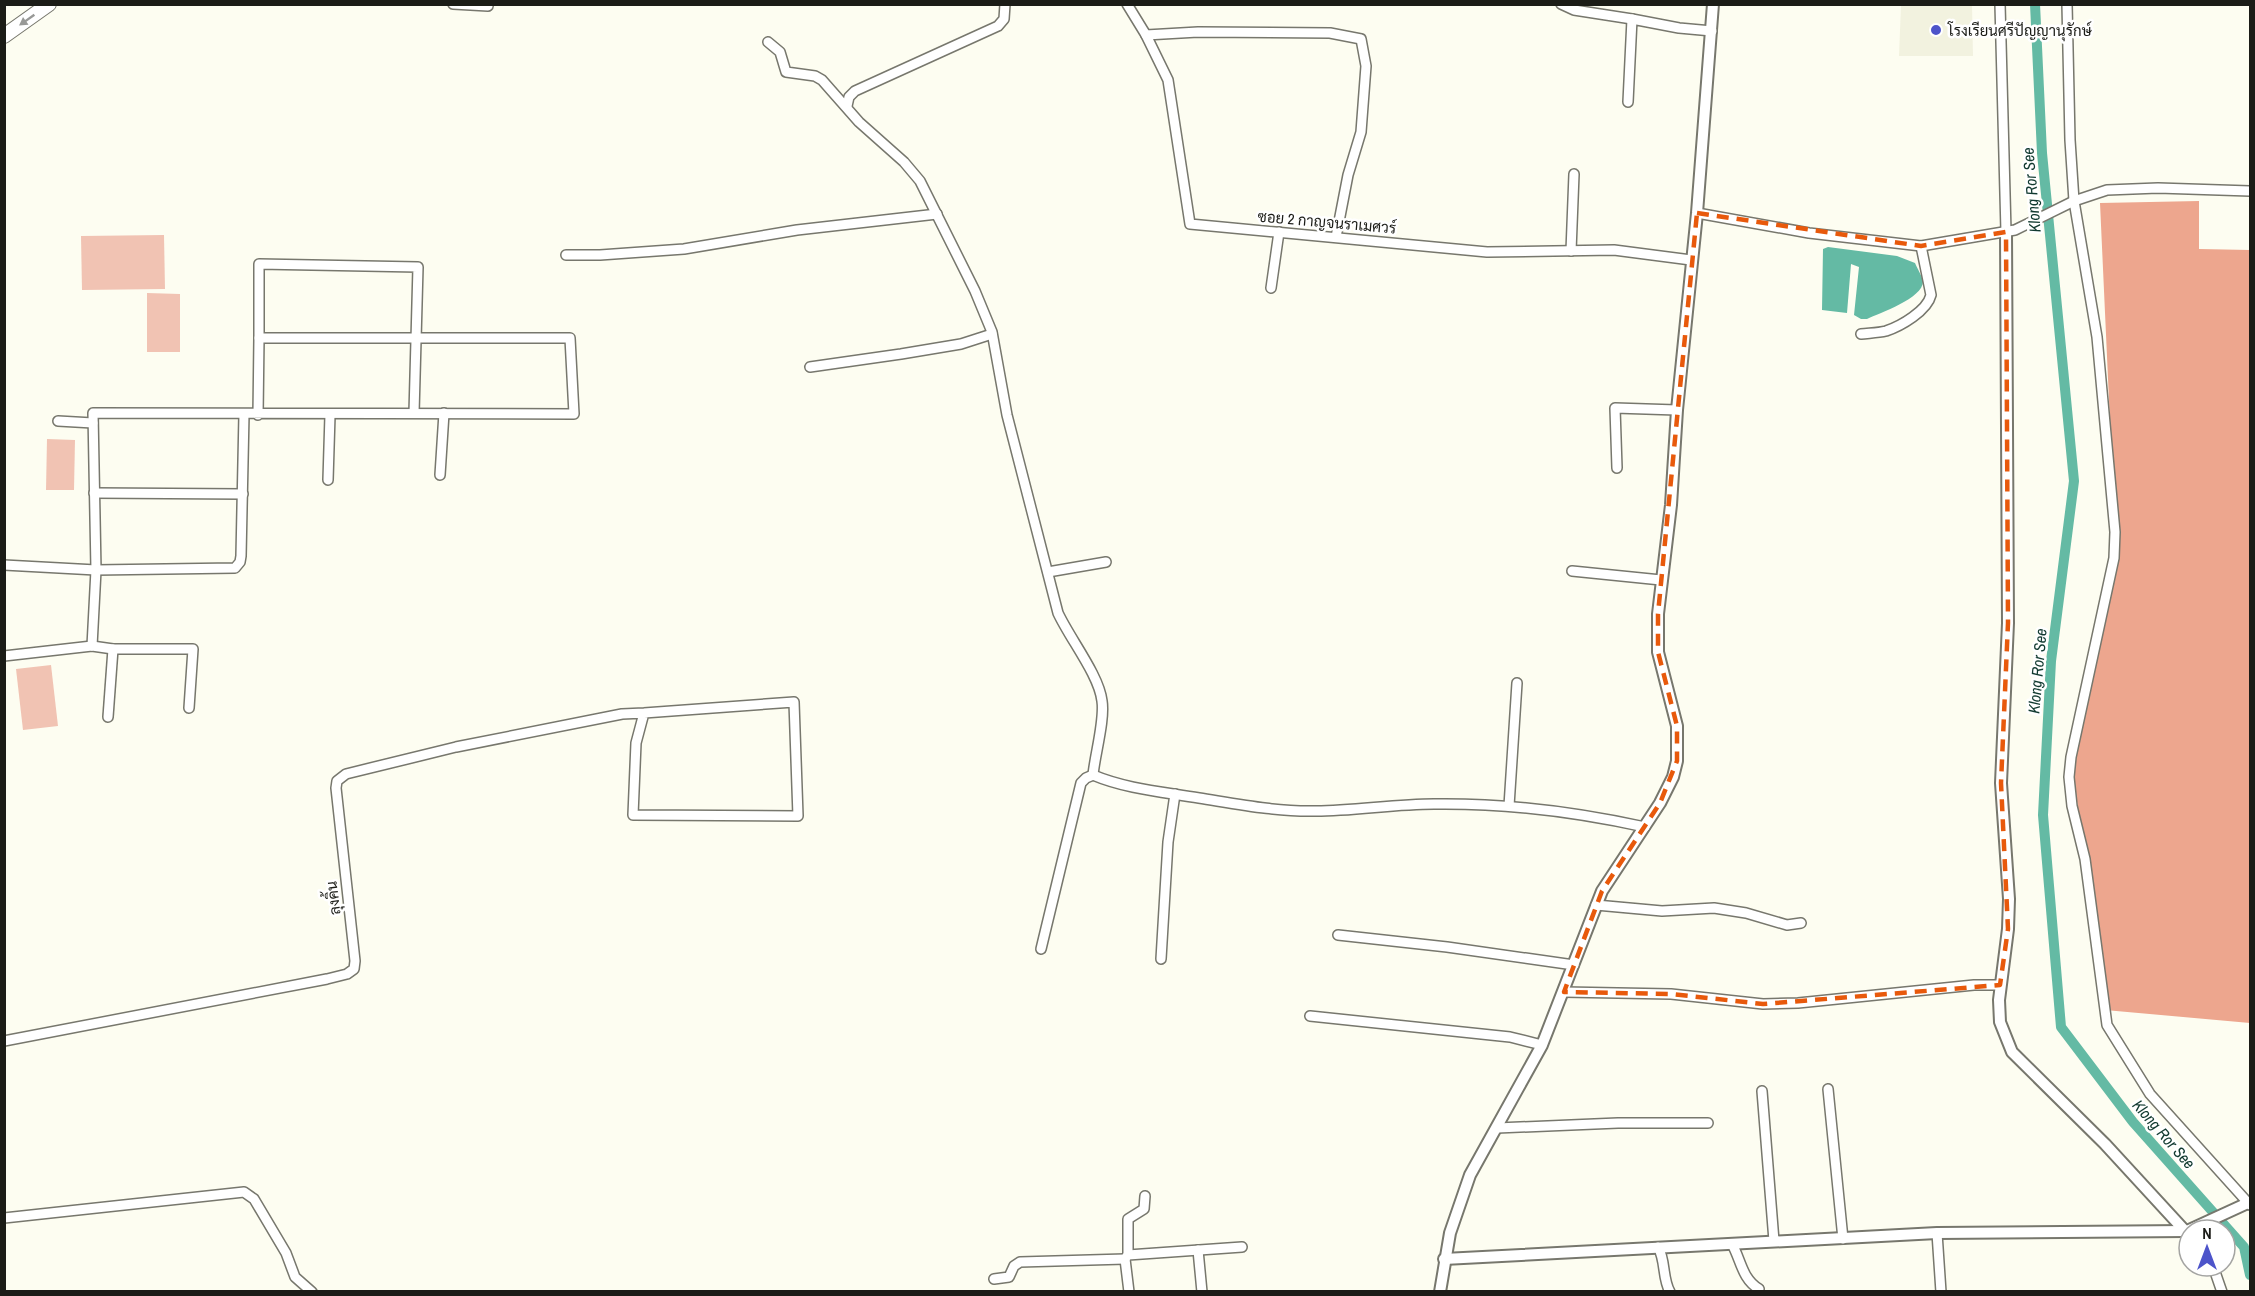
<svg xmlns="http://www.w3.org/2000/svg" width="2255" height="1296" viewBox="0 0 2255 1296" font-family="'Archivo Narrow',Sarabun,sans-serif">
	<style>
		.built { fill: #f2f2df }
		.green { fill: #f1c3b3 }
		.forest { fill: #eda68e }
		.water { fill: #64baa4 }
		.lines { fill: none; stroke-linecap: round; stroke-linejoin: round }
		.canal { stroke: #64baa4; stroke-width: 10 }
		.minor-casing { stroke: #77776d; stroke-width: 12 }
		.tertiary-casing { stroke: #77776d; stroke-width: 14 }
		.primary-casing { stroke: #77776d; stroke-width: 16 }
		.minor { stroke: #fff; stroke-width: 9 }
		.tertiary { stroke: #fff; stroke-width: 10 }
		.primary { stroke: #fff; stroke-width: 14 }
		.oneway { fill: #989997 }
		.marked { fill: none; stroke: #e8590c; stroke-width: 4.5; stroke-dasharray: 12 8; stroke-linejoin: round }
		.poi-dot { fill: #4d54ca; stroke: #fff; stroke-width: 2 }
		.labels { text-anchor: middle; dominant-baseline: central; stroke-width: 5; stroke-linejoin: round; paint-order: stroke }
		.poi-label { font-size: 15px; fill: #1b1c17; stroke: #fff; text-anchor: start }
		.street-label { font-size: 15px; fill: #1b1c17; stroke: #fff }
		.water-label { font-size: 16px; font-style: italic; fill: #113a30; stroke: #fff }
	</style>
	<rect width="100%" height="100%" fill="#fdfdf1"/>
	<path class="built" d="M1901,5H1972L1973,56H1899Z"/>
	<g class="green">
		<path d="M164,235L165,289L82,290L81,236Z"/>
		<path d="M147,293L180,294V352H147Z"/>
		<path d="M47,439L75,440L74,490H46Z"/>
		<path d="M51,665L58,726L23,730L16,669Z"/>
	</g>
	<path class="forest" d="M2199,201V249L2250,250V1023L2105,1010L2071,757L2115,532L2100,203Z"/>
	<path class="water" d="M1828,247L1897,256L1915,263C1917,268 1922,276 1923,281C1924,298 1880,313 1867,319H1861L1854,315L1859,267L1851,264L1847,313L1822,310L1823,249Z"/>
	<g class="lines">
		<path class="canal" d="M2035,4L2042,153L2074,481L2051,661L2043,815L2061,1027L2133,1122L2244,1247L2250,1275"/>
		<g class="minor-casing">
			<g id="minor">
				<path d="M453,4L488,6"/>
				<path d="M1127,4L1146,35L1168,80L1190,224L1487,252L1614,250L1691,260"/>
				<path d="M1561,4L1574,10L1632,19"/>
				<path d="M2000,4L2006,232"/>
				<path d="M2067,4L2070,140L2074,201L2097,337L2115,532L2114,558L2071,757L2069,777L2072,806L2085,859L2107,1025L2150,1094L2250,1205"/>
				<path d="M1146,35L1198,32L1330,33L1361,39L1366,66L1361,132L1348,175L1336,237"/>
				<path d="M768,42L780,52L786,72L815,76L822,80L859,122L904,162L920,181L975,291L992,332L1007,415L1058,613C1070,639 1099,675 1102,701C1105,720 1095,754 1093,775C1126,789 1164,792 1199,798C1237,804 1277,812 1316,811C1355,811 1394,804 1434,804C1504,803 1577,812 1645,827"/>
				<path d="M1628,102L1632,19L1679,28L1712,31"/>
				<path d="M847,106L849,97L855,91L998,26L1004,19L1005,4"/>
				<path d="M1697,213L1809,233L1921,246L2015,230L2074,201L2107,190L2158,188L2250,191"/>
				<path d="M1571,251L1574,174"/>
				<path d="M566,255H600L684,249L797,230L937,214"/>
				<path d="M1271,288L1279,232"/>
				<path d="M1861,334C1869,333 1878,333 1886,331C1901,326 1927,311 1931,295L1921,246"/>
				<path d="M259,338V264L418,267L414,413"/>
				<path d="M810,367L901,354L961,344L992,334"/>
				<path d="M58,421L93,423"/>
				<path d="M1617,468L1615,408L1677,410"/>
				<path d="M440,475L444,413"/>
				<path d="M328,480L330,415"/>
				<path d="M94,493L243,494"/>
				<path d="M4,565L96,570L235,568L240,562L241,556L244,414"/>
				<path d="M1572,571L1661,580"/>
				<path d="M1048,572L1106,562"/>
				<path d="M92,646L96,570L93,413L574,414L570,338H259L258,415"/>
				<path d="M4,656L92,646L113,649H193L189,708"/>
				<path d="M108,717L113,649"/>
				<path d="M1509,806L1517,683"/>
				<path d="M1596,905L1662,911L1714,908L1746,913L1787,925L1801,923"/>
				<path d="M1338,935L1447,947L1574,965"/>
				<path d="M1041,949L1081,783L1086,778L1093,775"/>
				<path d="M1161,959L1168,842L1175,794"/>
				<path d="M1564,992L1671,994L1763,1004L1798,1003L1974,985H2000"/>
				<path d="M1310,1016L1510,1037L1542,1045"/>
				<path d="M4,1041L327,979L347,974L354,969L355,961L336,788L337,781L346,774L456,747L622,714L644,713L794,702L798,816L633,815L636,743L644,713"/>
				<path d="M1828,1089L1843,1239"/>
				<path d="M1762,1091L1774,1241"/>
				<path d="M1497,1128L1618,1123H1708"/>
				<path d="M4,1218L244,1192L254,1199L286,1253L295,1277L312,1292"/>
				<path d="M1937,1233L1941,1292"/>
				<path d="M1732,1244C1741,1260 1742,1279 1759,1289"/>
				<path d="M1658,1247C1666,1261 1662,1278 1670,1292"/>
				<path d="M1198,1250L1202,1292"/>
				<path d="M1128,1255V1219L1144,1209L1145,1196"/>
				<path d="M2213,1266L2222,1292"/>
				<path d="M994,1279L1009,1277L1014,1266L1020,1262L1125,1259"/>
				<path d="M1129,1292L1125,1259L1128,1255L1242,1247"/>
			</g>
		</g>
		<g class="tertiary-casing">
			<g id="tertiary">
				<path d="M2006,232L2008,623L2001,783L2009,899L2008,929L1999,1000L2000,1022L2012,1052L2105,1144L2185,1231"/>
				<path d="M2189,1230L2250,1202"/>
				<path d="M1444,1259L1937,1233L2187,1231"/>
				<path d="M1440,1292L1450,1233L1470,1175L1542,1045L1602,891L1660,803L1673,777L1677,761V726L1658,652V614L1671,505L1677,410L1697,213L1713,4"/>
			</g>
		</g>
		<g class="primary-casing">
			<path id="primary" d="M4,36L49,4"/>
		</g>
		<use href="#minor" class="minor"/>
		<use href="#tertiary" class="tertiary"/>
		<use href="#primary" class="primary"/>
	</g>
	<defs><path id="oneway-solid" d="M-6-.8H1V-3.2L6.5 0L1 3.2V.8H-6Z" transform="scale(1.5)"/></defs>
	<use class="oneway" href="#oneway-solid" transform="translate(27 20) rotate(145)"/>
	<path class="marked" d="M1697,213L1921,246L2006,232L2008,623L2001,783L2008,929L2000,985L1763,1004L1671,994L1564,992L1602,891L1660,803L1677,761V726L1658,652V614Z"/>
	<circle class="poi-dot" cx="1936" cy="30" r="6"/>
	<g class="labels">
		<g class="poi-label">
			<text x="1948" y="30">โรงเรียนศรีปัญญานุรักษ์</text>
		</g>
		<g class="street-label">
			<text transform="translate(1327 222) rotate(5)">ซอย 2 กาญจนราเมศวร์</text>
			<text transform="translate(333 898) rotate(-97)">ลุงคิ้น</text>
		</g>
		<g class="water-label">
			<text transform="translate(2031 190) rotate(-95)">Klong Ror See</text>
			<text transform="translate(2037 671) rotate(-85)">Klong Ror See</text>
			<text transform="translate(2164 1134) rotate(49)">Klong Ror See</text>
		</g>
	</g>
	<rect width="2255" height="1296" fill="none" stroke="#1b1c17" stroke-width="12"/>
	<g transform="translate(2207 1248)"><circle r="28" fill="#ffffff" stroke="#a4a4a2" stroke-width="1.5"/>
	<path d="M0-4.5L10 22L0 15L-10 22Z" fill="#4d54ca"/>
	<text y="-9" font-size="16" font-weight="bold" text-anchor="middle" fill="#1b1c17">N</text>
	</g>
</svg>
